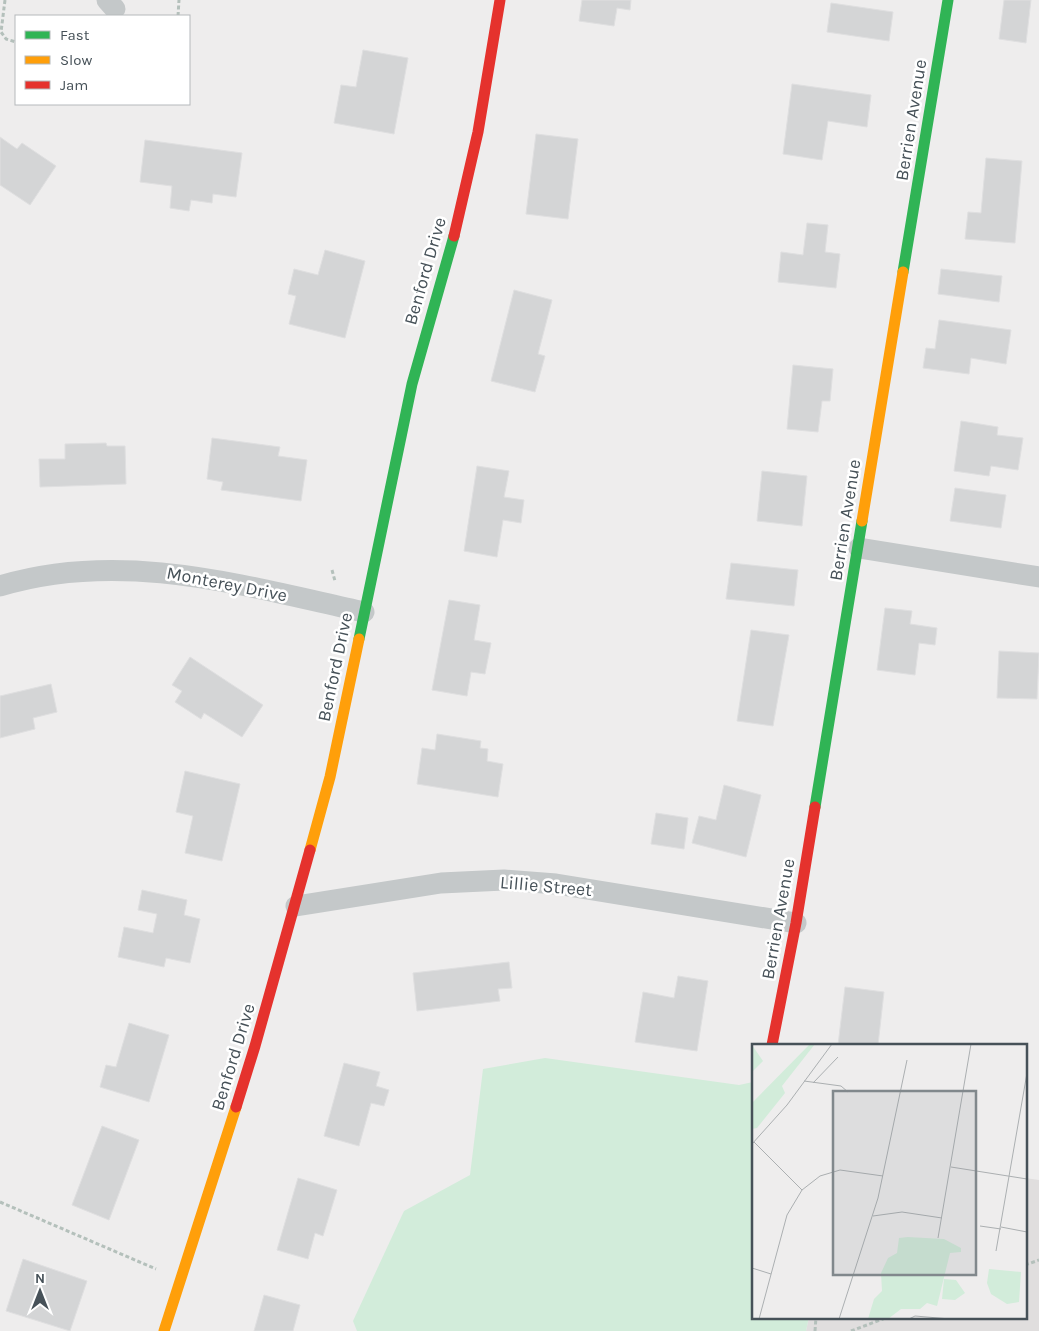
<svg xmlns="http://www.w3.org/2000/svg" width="1039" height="1331" viewBox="0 0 1039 1331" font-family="Karla,sans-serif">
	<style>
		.education { fill: #e0dede }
		.green { fill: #d2ecda }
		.building { fill: #d4d5d6; stroke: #dfdfe0 }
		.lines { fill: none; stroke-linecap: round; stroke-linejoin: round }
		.path { stroke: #b4c0bb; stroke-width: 3; stroke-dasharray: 4 2.5; stroke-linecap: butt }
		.street { stroke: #c4c8c9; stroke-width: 21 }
		.fast { stroke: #30b455; stroke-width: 11 }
		.slow { stroke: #ff9f0a; stroke-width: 11 }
		.jam { stroke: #e5322d; stroke-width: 11 }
		.labels { text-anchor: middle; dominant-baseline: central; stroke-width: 5; stroke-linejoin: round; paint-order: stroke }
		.street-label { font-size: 18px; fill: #465158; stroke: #fff }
		.inset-road { fill: none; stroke: #abafb1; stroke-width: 1 }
		.view { fill: #81888c; fill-opacity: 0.15; stroke: #81888c; stroke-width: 2.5 }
		.inset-edge { fill: none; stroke: #465158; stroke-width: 2.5 }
	</style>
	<rect width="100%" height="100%" fill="#eeeded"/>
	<path class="education" d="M1025,1178L1039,1180V1331H806L809,1317H1025Z"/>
	<path class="green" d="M545,1058L739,1085L753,1082V1317H809L806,1331H357L353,1321L404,1211L470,1175L483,1069Z"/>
	<g class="building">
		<path d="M582,0H631L630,10L617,8L614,26L579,21Z"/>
		<path d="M1004,0H1031L1026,43L999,39Z"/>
		<path d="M831,3L893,12L889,41L827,32Z"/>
		<path d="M363,50L408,58L394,134L334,123L341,85L356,87Z"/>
		<path d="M792,84L871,95L867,127L828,121L822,160L783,154Z"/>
		<path d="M536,134L578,139L568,219L526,214Z"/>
		<path d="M0,137L17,149L22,143L56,166L30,205L0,185Z"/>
		<path d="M145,140L242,153L236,197L213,194L212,203L191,200L189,211L170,208L172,186L140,182Z"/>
		<path d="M986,158L1022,161L1015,243L965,239L968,212L981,213Z"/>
		<path d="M807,223L828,225L825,252L840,254L836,288L778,282L781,252L803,255Z"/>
		<path d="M325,250L365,261L345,338L289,324L296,296L288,294L294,269L318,275Z"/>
		<path d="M941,269L1002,276L999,302L938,294Z"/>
		<path d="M514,290L552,300L538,354L545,356L535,392L491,381Z"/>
		<path d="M939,320L1011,330L1006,364L971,358L969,374L923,368L926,348L935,349Z"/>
		<path d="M793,365L833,369L830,401H822L818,432L787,429Z"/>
		<path d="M961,421L998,427L997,435L1023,438L1018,470L991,466L989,476L954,471Z"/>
		<path d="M212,438L280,447L278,456L307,460L301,501L221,490L223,482L207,479Z"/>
		<path d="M106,443L107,446H125L126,484L40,487L39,459H65V444Z"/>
		<path d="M477,466L509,471L504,497L524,500L521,523L503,520L497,557L464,551Z"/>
		<path d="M762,471L807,476L802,526L757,521Z"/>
		<path d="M955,488L1006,495L1001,528L950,521Z"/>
		<path d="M731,563L798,570L794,606L726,599Z"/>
		<path d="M449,600L480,605L474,640L491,643L485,674L471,672L467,696L432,690Z"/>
		<path d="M885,608L912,611L910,624L937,628L935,645L919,643L915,675L877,670Z"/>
		<path d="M751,630L789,635L773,726L737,721Z"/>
		<path d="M999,651L1039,653L1037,699L997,698Z"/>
		<path d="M190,657L263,705L242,737L204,713L201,719L175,702L182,691L172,685Z"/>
		<path d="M51,684L57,712L33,718L35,729L0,738V696Z"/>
		<path d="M437,734L481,741L480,748L488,749L487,761L503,764L498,797L417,784L422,748L435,750Z"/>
		<path d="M185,771L240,784L222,861L185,853L193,816L176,812Z"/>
		<path d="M724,785L761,795L746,857L692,843L699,816L716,820Z"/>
		<path d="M656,813L688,818L684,849L651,844Z"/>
		<path d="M142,890L187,900L184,915L200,919L190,963L166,958L164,967L118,957L124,927L153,933L157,914L138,910Z"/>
		<path d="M509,962L512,988L498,989L500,1001L417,1011L413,973Z"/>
		<path d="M678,976L708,981L697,1051L635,1042L643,992L674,998Z"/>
		<path d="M845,987L884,992L878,1045H838Z"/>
		<path d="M129,1023L169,1035L149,1102L100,1087L106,1065L116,1067Z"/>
		<path d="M344,1063L380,1072L376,1086L389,1090L384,1106L371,1103L359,1146L324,1136Z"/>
		<path d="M102,1126L139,1140L109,1220L72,1205Z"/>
		<path d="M298,1178L337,1190L323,1236L315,1233L308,1259L277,1250Z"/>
		<path d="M23,1259L87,1281L70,1331L6,1311Z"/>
		<path d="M264,1295L300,1305L293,1331H254Z"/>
	</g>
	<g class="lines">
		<g class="path">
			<path d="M5,0L1,32L6,39L16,42"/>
			<path d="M178,16L179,0"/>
			<path d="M332,570L335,581"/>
			<path d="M0,1202L156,1269"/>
			<path d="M1025,1265L1039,1260"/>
			<path d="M815,1331L816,1317"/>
			<path d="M851,1331L888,1317"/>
		</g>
		<g class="street">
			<path d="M107,0L115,9"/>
			<path d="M859,548L1039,577"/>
			<path d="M0,586C122,549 245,586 364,612"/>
			<path d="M296,906L441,883L504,880L556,884L796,923"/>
		</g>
		<g class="fast">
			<path d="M903,272L948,0"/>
			<path d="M359,639L412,384L454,236"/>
			<path d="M815,807L862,521"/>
		</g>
		<g class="slow">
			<path d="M862,521L903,272"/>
			<path d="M310,850L330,777L359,639"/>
			<path d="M164,1331L236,1107"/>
		</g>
		<g class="jam">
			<path d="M454,236L478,132L500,0"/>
			<path d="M772,1045L796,923L815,807"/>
			<path d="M236,1107L255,1046L310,850"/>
		</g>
	</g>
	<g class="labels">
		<g class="street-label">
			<text transform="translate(911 120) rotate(-81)">Berrien Avenue</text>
			<text transform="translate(425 271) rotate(-74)">Benford Drive</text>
			<text transform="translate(845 520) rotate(-81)">Berrien Avenue</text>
			<text transform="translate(227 584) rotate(11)">Monterey Drive</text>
			<text transform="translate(335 667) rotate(-78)">Benford Drive</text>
			<text transform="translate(546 886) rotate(5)">Lillie Street</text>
			<text transform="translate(778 919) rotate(-80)">Berrien Avenue</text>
			<text transform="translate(233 1057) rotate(-73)">Benford Drive</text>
		</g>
	</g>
	<g transform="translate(752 1044)">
		<rect width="275" height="275" fill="#eeeded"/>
		<path d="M58,0H63L30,42L33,49L5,84L0,85V59ZM0,1L11,17L0,28ZM156,193L192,195L209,204V208L198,209L185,262L175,259L168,265H149L136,275H116L122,255L130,247L129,229L136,214L145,209L147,194ZM237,225L269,228L267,258L255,260L239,250L235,239ZM192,235L204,236L213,249L203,256L190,255Z" fill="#d2ecda"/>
		<path class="inset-road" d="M52,37L89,42L96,48M61,39L86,13M2,98L50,146M0,100L35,61L80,0M199,123L275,135M121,172L150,168L190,174M228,182L249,185M249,183L275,188M186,194L219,0M244,207L275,29M0,224L19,230M7,275L35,171L50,146L68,132L88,126L131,132M87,275L126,154L155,16M157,275L163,272L198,275"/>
		<path class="view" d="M81,47H224V231H81Z"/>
		<rect width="275" height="275" class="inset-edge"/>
	</g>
	<rect x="15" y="15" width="175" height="90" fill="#ffffff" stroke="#b5b9bc"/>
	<rect x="25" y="31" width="25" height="8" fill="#30b455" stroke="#b5b9bc"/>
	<text x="60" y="40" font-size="15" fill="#465158">Fast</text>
	<rect x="25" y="56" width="25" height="8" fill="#ff9f0a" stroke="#b5b9bc"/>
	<text x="60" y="65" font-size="15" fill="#465158">Slow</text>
	<rect x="25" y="81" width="25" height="8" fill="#e5322d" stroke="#b5b9bc"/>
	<text x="60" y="90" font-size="15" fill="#465158">Jam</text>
	<g transform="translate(40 1291)" stroke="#ffffff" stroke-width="4" paint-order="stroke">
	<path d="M0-4L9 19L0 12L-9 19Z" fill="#465158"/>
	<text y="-8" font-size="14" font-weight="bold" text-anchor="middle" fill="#465158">N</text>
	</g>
</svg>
